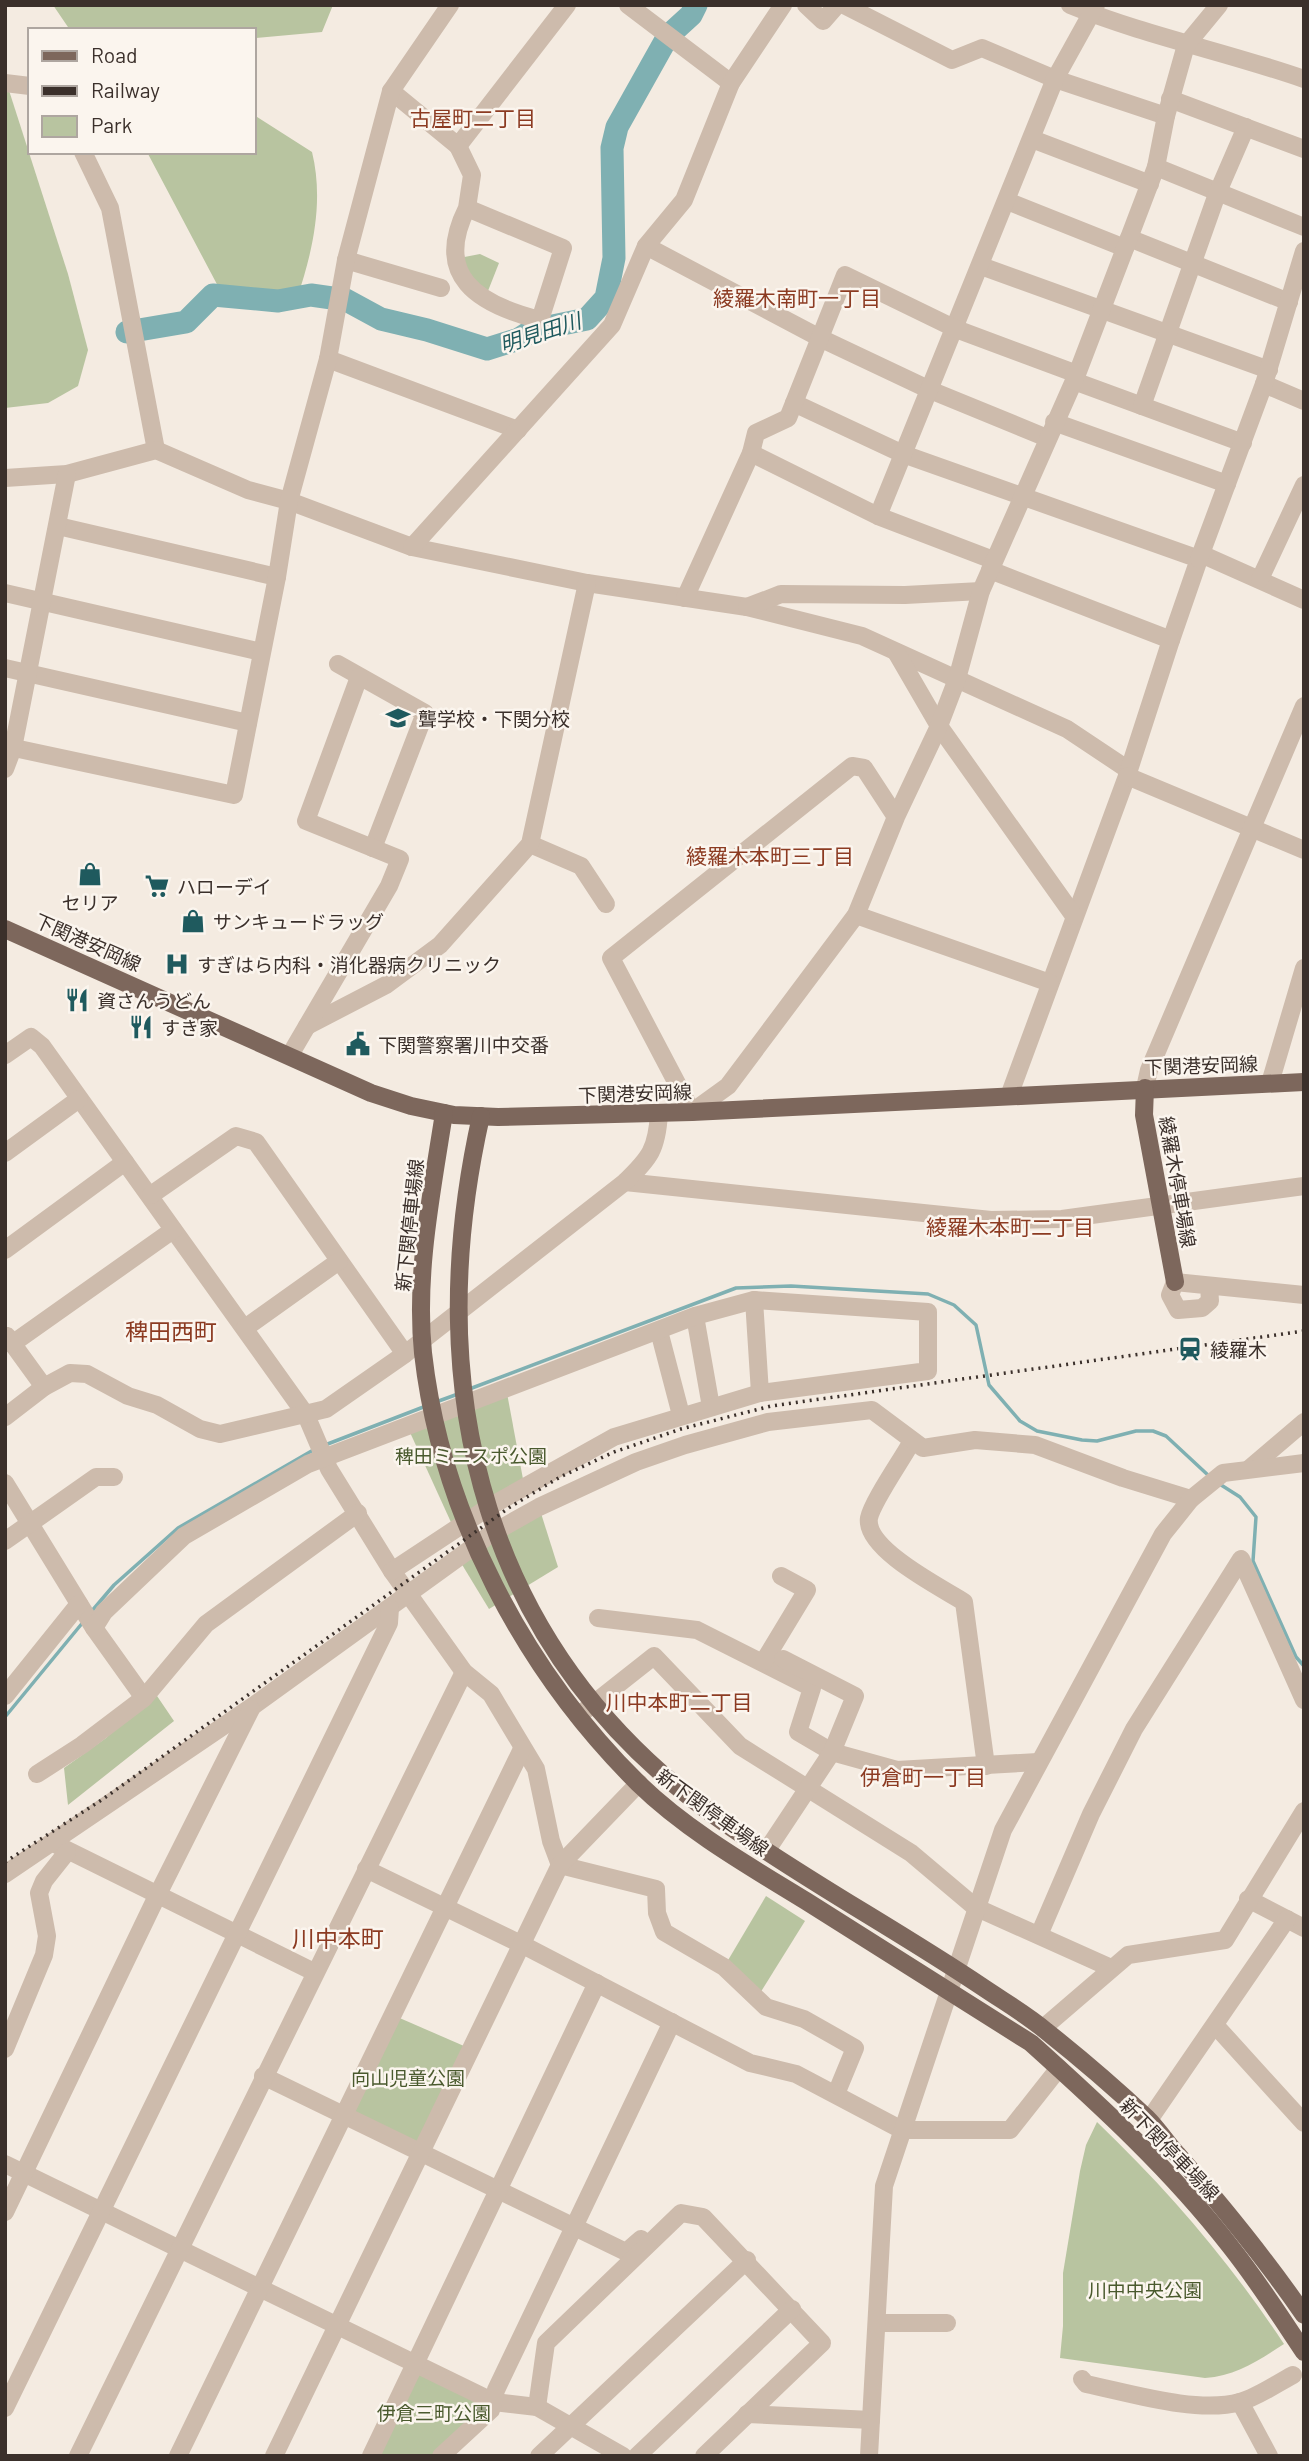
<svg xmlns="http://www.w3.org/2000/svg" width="1309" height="2461" viewBox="0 0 1309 2461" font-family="Barlow,'Noto Sans JP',sans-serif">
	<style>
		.green { fill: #b8c4a0 }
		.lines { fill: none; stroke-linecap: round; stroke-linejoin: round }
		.stream { stroke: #7fb0b2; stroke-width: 3.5 }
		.river { stroke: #7fb0b2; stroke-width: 23 }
		.minor { stroke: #cdbbac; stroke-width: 18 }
		.major { stroke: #7d675c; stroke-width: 18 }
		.rail { stroke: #3b302b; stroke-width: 3.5; stroke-dasharray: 2 5; stroke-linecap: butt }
		.labels { text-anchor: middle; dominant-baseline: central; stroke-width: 5; stroke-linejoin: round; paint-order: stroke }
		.poi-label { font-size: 19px; fill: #3b302b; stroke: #fbf5ee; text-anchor: start }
		.street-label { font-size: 19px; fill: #3b302b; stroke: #fbf5ee }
		.park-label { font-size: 19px; fill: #4a5a2e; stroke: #fbf5ee }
		.neighbourhood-label { font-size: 21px; fill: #8c3b22; stroke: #fbf5ee }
		.water-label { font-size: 21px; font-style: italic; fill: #1f5a5e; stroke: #fbf5ee }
		.quarter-label { font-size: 23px; fill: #8c3b22; stroke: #fbf5ee }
	</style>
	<rect width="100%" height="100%" fill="#f4ebe1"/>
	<g class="green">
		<path d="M53,5H333L322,32L256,38L254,54V30H70Z"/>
		<path d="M5,78L68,274L88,350L78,386L48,403L5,408Z"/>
		<path d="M254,115L312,152C324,201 313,251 297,298L279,304L229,307L147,152H254Z"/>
		<path d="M480,254L499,263L486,296L454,259Z"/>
		<path d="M506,1388L523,1479L455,1531L408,1428Z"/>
		<path d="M539,1507L558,1567L489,1609L458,1558Z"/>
		<path d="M155,1693L174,1721L68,1805L64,1768L106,1738Z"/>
		<path d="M766,1896L805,1921L757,1998L724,1967Z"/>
		<path d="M395,2016L464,2046L417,2145L352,2115Z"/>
		<path d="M1097,2122C1169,2191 1229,2261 1284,2344C1258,2361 1236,2376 1205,2378L1060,2358L1063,2326V2273L1080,2171L1086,2145Z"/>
		<path d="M416,2372L490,2404L433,2456H377Z"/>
	</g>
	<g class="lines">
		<g class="stream">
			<path d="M472,1388L736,1288L791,1286L928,1294L954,1305L976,1325L989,1385L1020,1421L1037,1431L1082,1440L1097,1441L1136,1431H1153L1166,1436L1209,1476"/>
			<path d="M436,1402L458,1394"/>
			<path d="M325,1445L426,1406"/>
			<path d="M1218,1483L1240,1497L1256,1517L1253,1561L1296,1657L1304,1666"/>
			<path d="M91,1612L114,1585L178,1528L315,1449"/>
			<path d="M5,1717L84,1621"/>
		</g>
		<path class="river" d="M127,332L186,322L213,295L278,301L311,295L346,300L381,319L427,330L487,349L519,339L533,330L587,319L606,298L614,258L612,148L617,127L668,36L691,15L696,5"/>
		<g class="minor">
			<path d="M628,5L731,83"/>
			<path d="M806,5L823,21L837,5"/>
			<path d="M844,5L952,60L982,48L1055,79L1166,116"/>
			<path d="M1070,5C1146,36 1227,52 1304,79"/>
			<path d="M5,83L30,86"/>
			<path d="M391,91L458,146L567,5"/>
			<path d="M1170,99L1304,149"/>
			<path d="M1032,139L1150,184"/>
			<path d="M458,146L472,175L467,208L563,248L540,320C477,304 433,276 467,208"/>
			<path d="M83,152L110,208L156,450"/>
			<path d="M1156,167L1304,227"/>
			<path d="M1007,201L1125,248"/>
			<path d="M1129,238L1289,302"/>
			<path d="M646,246L820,338L930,390L1047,438"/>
			<path d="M346,260L441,288"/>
			<path d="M981,266L1269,370"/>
			<path d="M328,359L518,430"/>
			<path d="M1074,381L1243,443"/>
			<path d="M1264,384L1304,401"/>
			<path d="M794,403L903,454L1199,559L1171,640"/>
			<path d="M1142,406L1217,194L1246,127"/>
			<path d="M1054,422L1227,484"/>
			<path d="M751,453L878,516L993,560"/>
			<path d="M5,478L67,474L156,450L248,490L289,501L412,547L587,583L747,607L862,636L1067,729L1127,769"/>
			<path d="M878,516L1055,79L1096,5"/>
			<path d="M58,526L277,577"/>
			<path d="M412,547L612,325L646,246L684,200L731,83L783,5"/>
			<path d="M1201,554L1304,600"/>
			<path d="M1199,559L1264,384L1304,251"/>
			<path d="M990,570L1171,640L1127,776L1009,1096"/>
			<path d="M1260,579L1304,485"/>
			<path d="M5,593L261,652"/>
			<path d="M685,598L751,453L756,433L788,418L845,275L956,329L1077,374"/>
			<path d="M747,607L781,594L905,595L981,591"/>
			<path d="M896,652L939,726L1074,916"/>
			<path d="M338,664L425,713L373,848"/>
			<path d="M5,668L248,723"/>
			<path d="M5,746L234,795L277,577L289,501L328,359L346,260L391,91L450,5"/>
			<path d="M5,769L13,748L67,474"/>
			<path d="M1127,776L1304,850"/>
			<path d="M896,817L864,768L852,766L611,958L692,1112L728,1086L856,915L896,817L939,726L957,679L981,591L1077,374L1129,238L1156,167L1166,116L1186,45L1219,5"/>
			<path d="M530,844L581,866L606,904"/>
			<path d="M856,915L1050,983"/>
			<path d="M307,1026L386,985L440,945L530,844L587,583"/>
			<path d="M5,1055L31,1037L42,1046L306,1415L329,1469L392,1571L464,1672L491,1694L536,1769L551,1841L560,1865L656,1889L657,1913L664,1932L724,1967L766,2007L804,2019L855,2048L836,2094"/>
			<path d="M290,1055L389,886L400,859L306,821L359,677"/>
			<path d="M1270,1083L1304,968"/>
			<path d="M1145,1088L1149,1070L1304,706"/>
			<path d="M5,1153L79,1099"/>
			<path d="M625,1182L991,1220L1062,1219L1304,1186"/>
			<path d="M151,1195L236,1136L256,1142L405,1354"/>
			<path d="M5,1250L125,1162"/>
			<path d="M1209,1286L1210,1301L1202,1308L1178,1310L1170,1295L1175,1282L1304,1295"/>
			<path d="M754,1300L760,1393"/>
			<path d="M695,1316L711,1407"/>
			<path d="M245,1328L339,1261"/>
			<path d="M659,1331L681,1415"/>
			<path d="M7,1336L44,1387"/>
			<path d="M12,1344L173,1230"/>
			<path d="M5,1417L44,1387L70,1373L87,1374L128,1396L157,1405L200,1429L220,1434L326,1409L405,1354L625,1182C650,1158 657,1149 659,1113"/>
			<path d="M912,1441C903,1458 872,1502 869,1518C864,1549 942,1588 964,1602L986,1766"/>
			<path d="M1250,1468L1304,1422"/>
			<path d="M5,1483L94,1628L144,1698"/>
			<path d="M5,1541L96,1477H114"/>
			<path d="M598,1618L697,1630L812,1688L798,1732L832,1752L897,1770L1038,1762"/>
			<path d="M94,1628L104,1612L184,1536L308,1464L695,1316L754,1300L928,1312V1371L760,1393L614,1437L489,1507L392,1571"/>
			<path d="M764,1661L807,1590L781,1576"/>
			<path d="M5,1696L79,1604"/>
			<path d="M578,1716L654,1656L740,1746L911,1853L975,1907L1111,1968"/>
			<path d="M37,1774L82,1745L144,1698L206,1624L358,1513"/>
			<path d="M53,1843L314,1972"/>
			<path d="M767,1850L832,1752L855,1696L783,1659"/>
			<path d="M366,1869L521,1944L750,2063L796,2074L902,2130H1010L1059,2068"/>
			<path d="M5,1874L253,1706L491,1534L539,1507L636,1462L685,1445L768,1422L872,1410L923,1448L975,1440L1035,1445L1123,1478L1191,1499"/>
			<path d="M1248,1899L1304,1928"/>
			<path d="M1039,1935L1091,1814L1134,1729L1241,1559L1304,1700"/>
			<path d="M1215,2025L1304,2123"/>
			<path d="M1043,2028L1128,1955L1225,1940L1304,1811"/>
			<path d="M5,2049L44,1955L47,1936L39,1893L44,1881L67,1852"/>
			<path d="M263,2076L626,2252L641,2239"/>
			<path d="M1149,2120L1287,1919"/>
			<path d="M5,2164L494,2402L537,2407L623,2456"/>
			<path d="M5,2212L157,1896L251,1709"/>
			<path d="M877,2323H947"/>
			<path d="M1082,2379L1086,2384C1130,2393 1197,2414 1240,2402C1258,2397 1276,2384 1293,2375"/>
			<path d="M1240,2402L1269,2456"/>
			<path d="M537,2407L546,2343L681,2213L703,2217L822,2343L704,2456"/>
			<path d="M5,2408L389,1623L390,1608"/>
			<path d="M747,2414L871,2420"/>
			<path d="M78,2456L464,1672"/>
			<path d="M178,2456L522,1749"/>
			<path d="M274,2456L560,1865L639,1783"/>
			<path d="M371,2456L597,1983"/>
			<path d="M441,2456L491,2410L496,2390L672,2022"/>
			<path d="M539,2456L747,2260"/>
			<path d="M637,2456L792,2309"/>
			<path d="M869,2456L884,2186L1003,1830L1163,1534L1191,1499L1223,1473L1304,1463"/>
		</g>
		<g class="major">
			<path d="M5,929L371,1093L411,1106L454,1115L498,1117L692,1112L1304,1082"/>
			<path d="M1145,1088L1144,1115L1175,1282"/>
			<path d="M444,1113C432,1191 415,1273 423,1353C441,1513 524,1670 638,1783C686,1830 749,1866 806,1901C881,1948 956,1995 1031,2043C1101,2106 1172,2171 1230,2246C1257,2280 1280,2316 1304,2352"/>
			<path d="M481,1116C419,1392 483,1653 722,1821C805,1880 896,1929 981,1986C1003,2001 1026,2014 1046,2031C1080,2058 1115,2088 1147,2118C1158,2129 1167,2143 1177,2154C1223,2207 1265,2258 1304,2315"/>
		</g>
		<path class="rail" d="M5,1862L103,1799L510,1507L560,1477L614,1452L681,1429L771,1406L1304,1331"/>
	</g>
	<defs>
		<g id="school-bare" transform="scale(1.89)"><path d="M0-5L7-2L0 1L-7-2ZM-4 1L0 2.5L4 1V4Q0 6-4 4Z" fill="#1f5a5e" stroke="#fbf5ee" stroke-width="2.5" paint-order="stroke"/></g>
		<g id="shop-bare" transform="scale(1.89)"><path d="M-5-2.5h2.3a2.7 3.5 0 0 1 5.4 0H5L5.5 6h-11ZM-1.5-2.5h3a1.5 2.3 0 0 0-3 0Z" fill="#1f5a5e" stroke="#fbf5ee" stroke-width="2.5" paint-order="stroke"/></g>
		<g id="supermarket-bare" transform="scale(1.89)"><path d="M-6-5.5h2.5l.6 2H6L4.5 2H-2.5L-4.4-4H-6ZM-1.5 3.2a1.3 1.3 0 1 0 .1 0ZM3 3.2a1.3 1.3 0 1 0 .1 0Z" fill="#1f5a5e" stroke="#fbf5ee" stroke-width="2.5" paint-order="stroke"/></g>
		<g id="hospital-bare" transform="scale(1.89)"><path d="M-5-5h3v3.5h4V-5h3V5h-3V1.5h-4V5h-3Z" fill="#1f5a5e" stroke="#fbf5ee" stroke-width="2.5" paint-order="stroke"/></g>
		<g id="restaurant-bare" transform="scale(1.89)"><path d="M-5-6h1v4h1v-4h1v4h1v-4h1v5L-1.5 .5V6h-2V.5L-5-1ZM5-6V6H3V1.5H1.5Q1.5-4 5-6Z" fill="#1f5a5e" stroke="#fbf5ee" stroke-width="2.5" paint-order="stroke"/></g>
		<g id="civic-bare" transform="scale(1.89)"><path d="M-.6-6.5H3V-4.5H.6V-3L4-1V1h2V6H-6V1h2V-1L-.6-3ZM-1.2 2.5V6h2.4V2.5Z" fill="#1f5a5e" stroke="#fbf5ee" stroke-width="2.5" paint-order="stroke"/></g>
		<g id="station-bare" transform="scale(1.89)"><path d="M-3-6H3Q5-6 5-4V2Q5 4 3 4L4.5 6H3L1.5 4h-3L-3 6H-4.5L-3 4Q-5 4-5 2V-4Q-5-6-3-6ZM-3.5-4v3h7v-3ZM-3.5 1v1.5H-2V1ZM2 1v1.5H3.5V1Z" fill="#1f5a5e" stroke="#fbf5ee" stroke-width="2.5" paint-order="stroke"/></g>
	</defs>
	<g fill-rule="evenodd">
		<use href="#school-bare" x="398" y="718"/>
		<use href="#shop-bare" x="90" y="874"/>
		<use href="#supermarket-bare" x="157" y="886"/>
		<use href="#shop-bare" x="193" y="921"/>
		<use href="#hospital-bare" x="177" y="964"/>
		<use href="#restaurant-bare" x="77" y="1000"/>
		<use href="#restaurant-bare" x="141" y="1027"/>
		<use href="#civic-bare" x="358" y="1044"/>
		<use href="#station-bare" x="1190" y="1349"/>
	</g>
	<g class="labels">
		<g class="poi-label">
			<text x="418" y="718">聾学校・下関分校</text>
			<text x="177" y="886">ハローデイ</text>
			<text x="90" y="902" text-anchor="middle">セリア</text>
			<text x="213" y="921">サンキュードラッグ</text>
			<text x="197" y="964">すぎはら内科・消化器病クリニック</text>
			<text x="97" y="1000">資さんうどん</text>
			<text x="161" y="1027">すき家</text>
			<text x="378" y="1044">下関警察署川中交番</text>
			<text x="1210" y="1349">綾羅木</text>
		</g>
		<g class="street-label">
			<text transform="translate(88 942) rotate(24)">下関港安岡線</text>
			<text transform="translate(1201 1065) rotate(-2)">下関港安岡線</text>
			<text transform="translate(635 1093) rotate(-2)">下関港安岡線</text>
			<text transform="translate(1178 1182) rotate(80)">綾羅木停車場線</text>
			<text transform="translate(409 1225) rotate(-84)">新下関停車場線</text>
			<text transform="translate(713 1812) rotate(36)">新下関停車場線</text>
			<text transform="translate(1170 2149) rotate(46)">新下関停車場線</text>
		</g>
		<g class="park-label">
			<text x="471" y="1455">稗田ミニスポ公園</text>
			<text x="408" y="2077">向山児童公園</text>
			<text x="1145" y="2289">川中中央公園</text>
			<text x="434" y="2412">伊倉三町公園</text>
		</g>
		<g class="neighbourhood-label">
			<text x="473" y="117">古屋町二丁目</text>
			<text x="797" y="297">綾羅木南町一丁目</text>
			<text x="770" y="855">綾羅木本町三丁目</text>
			<text x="1010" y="1226">綾羅木本町二丁目</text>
			<text x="679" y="1701">川中本町二丁目</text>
			<text x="923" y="1776">伊倉町一丁目</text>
		</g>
		<g class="water-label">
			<text transform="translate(540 332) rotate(-18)">明見田川</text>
		</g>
		<g class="quarter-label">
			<text x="171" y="1331">稗田西町</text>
			<text x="338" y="1938">川中本町</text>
		</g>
	</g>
	<rect width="1309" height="2461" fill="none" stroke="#3b302b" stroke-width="14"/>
	<rect x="28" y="28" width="228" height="126" fill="#fbf5ee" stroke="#aea6a0" stroke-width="2"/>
	<rect x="42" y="51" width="35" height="10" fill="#7d675c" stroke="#aea6a0" stroke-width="2"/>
	<text x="91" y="63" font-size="21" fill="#3b302b">Road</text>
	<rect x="42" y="86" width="35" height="10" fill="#3b302b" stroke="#aea6a0" stroke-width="2"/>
	<text x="91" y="98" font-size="21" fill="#3b302b">Railway</text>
	<rect x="42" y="116" width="35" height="21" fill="#b8c4a0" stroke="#aea6a0" stroke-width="2"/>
	<text x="91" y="133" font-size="21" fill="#3b302b">Park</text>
</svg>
